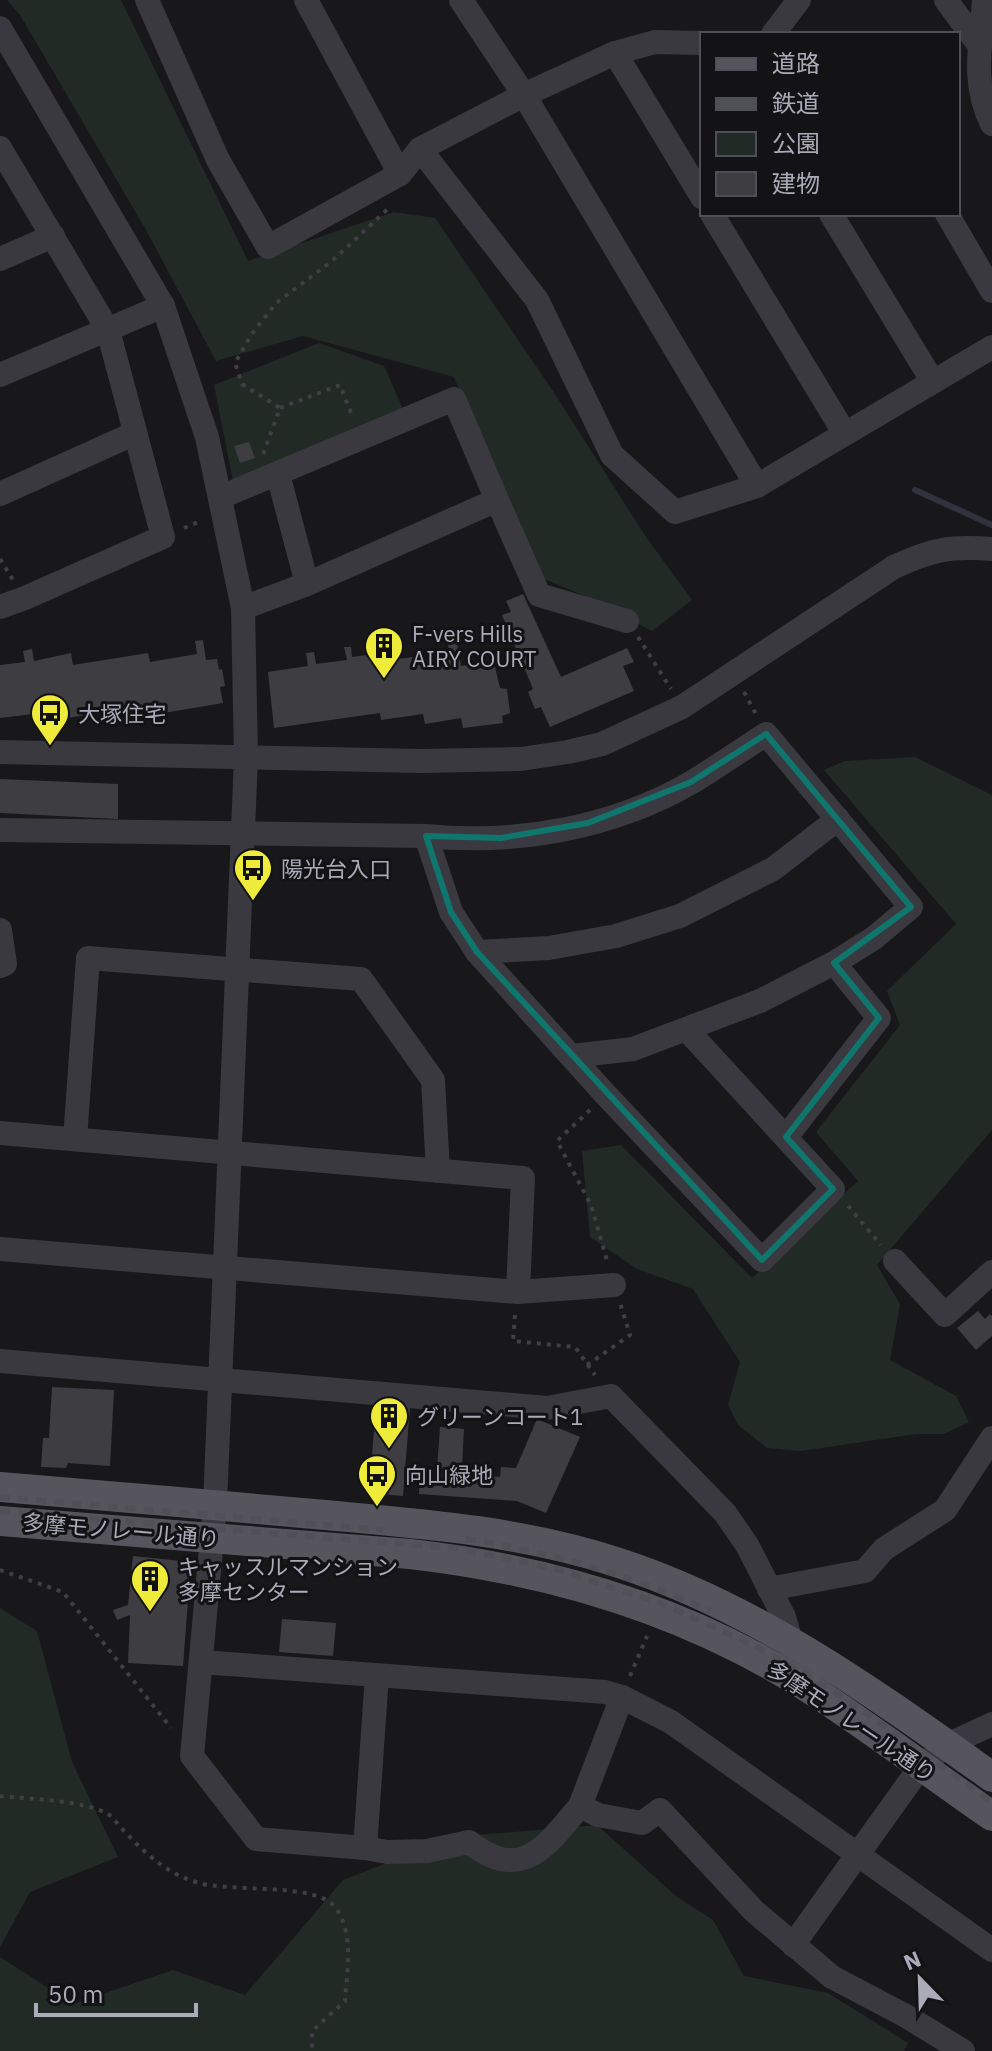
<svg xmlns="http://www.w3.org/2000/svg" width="992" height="2051" viewBox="0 0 992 2051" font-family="'IBM Plex Sans','Noto Sans JP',sans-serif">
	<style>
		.green { fill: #222a25 }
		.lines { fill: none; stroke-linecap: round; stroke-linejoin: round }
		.stream { stroke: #30333f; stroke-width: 6 }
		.building { fill: #3e3d41 }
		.path { stroke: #3f3f45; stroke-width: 4; stroke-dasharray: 4 6; stroke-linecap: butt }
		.minor { stroke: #3a393f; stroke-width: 24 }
		.major { stroke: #56555d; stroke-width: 30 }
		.rail { stroke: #505057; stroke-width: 6; stroke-dasharray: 10 8; stroke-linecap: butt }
		.marked { fill: none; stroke: #0f766e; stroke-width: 6; stroke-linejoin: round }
		.labels { text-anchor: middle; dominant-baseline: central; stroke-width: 6; stroke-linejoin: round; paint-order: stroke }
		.poi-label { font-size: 22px; fill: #aaaab9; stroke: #131315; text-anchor: start }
		.street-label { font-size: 22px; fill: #aaaab9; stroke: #131315 }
	</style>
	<rect width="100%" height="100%" fill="#18181a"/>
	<g class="green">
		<path d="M7,0H121L248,261L394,212L435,218L555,394L646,537L692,600L652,631L587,597L535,575L454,377L303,336L216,361L146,230L20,15Z"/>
		<path d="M319,343L384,366L404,411L233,481L214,385Z"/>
		<path d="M915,757L992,795V1130L877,1265L900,1304L890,1360L956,1396L969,1422L944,1434H916L801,1451L767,1448L738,1425L728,1405L740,1362L693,1289L637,1269L590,1237L582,1151L621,1145L752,1278L858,1181L816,1132L900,1025L887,991L956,924L824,770L845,761Z"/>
		<path d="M0,1608L37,1631L72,1762L118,1857L30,1892L0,1947Z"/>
		<path d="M597,1825L677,1897L713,1920L744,1976L828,1993L908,2043L904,2051H0V1957L73,2004L173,1970L245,1995L343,1880L453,1837Z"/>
	</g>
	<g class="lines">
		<path class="stream" d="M915,490L992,525"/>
	</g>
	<g class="building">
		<path d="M249,442L255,458L240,463L234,446Z"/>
		<path d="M523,594L561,677L627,648L634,662L623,666L634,691L550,727L541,707L535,709L528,692L533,689L502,615L511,612L506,601Z"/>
		<path d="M203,640L206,660L217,659L219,670L222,669L225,686L220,687L223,703L146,716L144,705L68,718L66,710L0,718V665L25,662L23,651L32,649L34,661L71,653L73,665L148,653L150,662L197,654L195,641Z"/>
		<path d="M457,643L461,666L479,663L480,668L495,667L500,688L507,689L510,713L502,716L503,723L463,728L461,718L425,724L423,714L381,720L380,713L274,728L268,672L308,666L306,653L314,652L316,664L347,660L344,647H351L352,657L375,654L376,662L420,656L421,663L431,662L429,650H436L437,660L451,659L448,645Z"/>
		<path d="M0,779L118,784V819L0,813Z"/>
		<path d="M978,1311L985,1319L990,1314L992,1316V1336L976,1350L957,1328Z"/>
		<path d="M52,1387L114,1390L110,1466L68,1463L66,1468L41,1467L43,1438H49Z"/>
		<path d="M376,1404L410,1407L403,1496L369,1493Z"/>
		<path d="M537,1419L580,1437L546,1513L517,1501L419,1494L420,1468L437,1469L440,1427L464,1429L462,1467H469V1475L500,1477L501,1467L516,1468Z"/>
		<path d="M133,1556L191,1562L183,1666L128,1663L130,1615L117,1620L113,1610L128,1605Z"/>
		<path d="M282,1619L336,1623L333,1656L279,1652Z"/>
	</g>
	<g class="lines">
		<g class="path">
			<path d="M280,408L340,385L353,418"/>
			<path d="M263,454L280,408L242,384L235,363L251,335L276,303L332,261L391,206"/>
			<path d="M184,528L201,521"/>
			<path d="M0,559L13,580"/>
			<path d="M638,637L671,689"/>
			<path d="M744,692L757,716"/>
			<path d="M590,1110L557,1141L591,1205L608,1264"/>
			<path d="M848,1206L881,1245"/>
			<path d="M515,1315L513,1341L575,1347L595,1375"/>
			<path d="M587,1365L630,1335L620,1303"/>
			<path d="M0,1570L63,1592L171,1728"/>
			<path d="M630,1676L647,1636"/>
			<path d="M0,1796C29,1799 83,1800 108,1814C115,1819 122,1830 129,1836C149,1857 170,1875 199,1883C231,1892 315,1883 334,1906C355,1932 347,1970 345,2001L312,2031V2051"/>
		</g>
		<g class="minor">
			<path d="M147,0L218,160L268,247L400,174L420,149L524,95L615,53L655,42L702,43"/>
			<path d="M306,0L400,174"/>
			<path d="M461,0L524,95L757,486"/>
			<path d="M946,0L980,46"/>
			<path d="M984,0C981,44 971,82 992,124"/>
			<path d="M0,28L163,306L207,437L243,608L246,757L215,1505L192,1756L256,1839L365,1848L387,1852L427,1851L469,1842C522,1884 547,1845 580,1806"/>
			<path d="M773,34L799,0"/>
			<path d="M615,53L702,197"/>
			<path d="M0,148L108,330L163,537L25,598L0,607"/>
			<path d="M420,149L537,300L612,455L675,512L757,486L992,347"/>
			<path d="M712,214L845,434"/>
			<path d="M831,214L933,382"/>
			<path d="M947,214L992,291"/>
			<path d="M0,259L53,236"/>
			<path d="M0,375L163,306"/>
			<path d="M278,474L307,584"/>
			<path d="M0,494L133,434"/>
			<path d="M221,497L454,399L497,500L307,584L243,608"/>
			<path d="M497,500L539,595L627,621"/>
			<path d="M0,752L421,761L521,759L568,752L602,744L682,707L894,567C933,549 950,546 992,549"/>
			<path d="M0,830L426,836C517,845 614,828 694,781C718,766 742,750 766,734L911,907L874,938L834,963L760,1001L633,1049L572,1056"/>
			<path d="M426,836L451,912L477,952L606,1095L762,1260L833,1189L687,1030"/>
			<path d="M0,930L5,964L0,966"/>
			<path d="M477,952L549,948L616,936L680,916L773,869L838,819"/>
			<path d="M0,1133L523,1178L518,1292L614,1285"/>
			<path d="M786,1137L879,1018L834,963"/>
			<path d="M75,1139L88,958L361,979L433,1080L438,1171"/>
			<path d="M0,1249L518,1292"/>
			<path d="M895,1261L945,1315L992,1272"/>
			<path d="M0,1361L547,1408L611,1396L725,1513L747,1545L784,1617L791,1641"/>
			<path d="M769,1589L865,1571L884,1549L945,1510L992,1438"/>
			<path d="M201,1662L605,1692L622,1697L671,1722L992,1950"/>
			<path d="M622,1697L580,1806L598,1815L642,1823L660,1810L754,1911L832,1977L906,2016L963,2051"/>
			<path d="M365,1848L377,1675"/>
			<path d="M793,1945L921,1766L947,1745L992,1724"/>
		</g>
		<g class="major">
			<path d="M0,1487C108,1496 217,1505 325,1515C424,1524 521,1531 616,1562C756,1607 874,1693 992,1777"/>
			<path d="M0,1521L410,1554C551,1570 688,1611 809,1688C871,1728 931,1774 992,1816"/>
		</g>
		<g class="rail">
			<path d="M0,1497L383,1530"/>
			<path d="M0,1511L453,1548L556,1569L665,1605L755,1646L813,1678L863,1711L992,1802"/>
			<path d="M466,1539C551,1552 632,1576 711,1611"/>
		</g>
	</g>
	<path class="marked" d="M766,734L911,907L834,963L879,1018L786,1137L833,1189L762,1260L477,952L451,912L426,836L501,838L588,823L691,782Z"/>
	<defs>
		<g id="building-pin" transform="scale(2)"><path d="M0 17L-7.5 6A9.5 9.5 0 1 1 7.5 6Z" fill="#eeeb3b" stroke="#131315"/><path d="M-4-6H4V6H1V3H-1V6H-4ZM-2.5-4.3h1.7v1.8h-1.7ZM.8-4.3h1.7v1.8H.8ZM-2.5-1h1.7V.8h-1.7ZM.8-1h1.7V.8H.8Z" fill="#111"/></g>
		<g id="bus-pin" transform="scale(2)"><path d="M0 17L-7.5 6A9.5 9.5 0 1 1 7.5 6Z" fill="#eeeb3b" stroke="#131315"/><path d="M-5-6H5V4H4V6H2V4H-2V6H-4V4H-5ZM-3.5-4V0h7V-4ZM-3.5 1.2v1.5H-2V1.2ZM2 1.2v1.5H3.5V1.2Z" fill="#111"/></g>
	</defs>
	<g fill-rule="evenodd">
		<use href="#building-pin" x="384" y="646"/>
		<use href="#bus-pin" x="50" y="713"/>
		<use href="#bus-pin" x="253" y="868"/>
		<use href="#building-pin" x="389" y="1416"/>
		<use href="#bus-pin" x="377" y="1474"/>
		<use href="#building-pin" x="150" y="1579"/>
	</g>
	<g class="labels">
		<g class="poi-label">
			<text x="412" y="633">F-vers Hills<tspan x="412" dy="25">AIRY COURT</tspan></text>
			<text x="78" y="713">大塚住宅</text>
			<text x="281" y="868">陽光台入口</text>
			<text x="417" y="1416">グリーンコート1</text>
			<text x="405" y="1474">向山緑地</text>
			<text x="178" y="1566">キャッスルマンション<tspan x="178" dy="25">多摩センター</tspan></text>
		</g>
		<g class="street-label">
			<text transform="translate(121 1530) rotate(5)">多摩モノレール通り</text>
			<text transform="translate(852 1721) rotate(34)">多摩モノレール通り</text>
		</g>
	</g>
	<rect x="700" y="32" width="260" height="184" fill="#131315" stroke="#4f4f57" stroke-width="2"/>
	<rect x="716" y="58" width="40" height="12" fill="#56555d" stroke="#4f4f57" stroke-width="2"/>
	<text x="772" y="72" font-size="24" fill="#aaaab9">道路</text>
	<rect x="716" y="98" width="40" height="12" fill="#505057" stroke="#4f4f57" stroke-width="2"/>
	<text x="772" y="112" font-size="24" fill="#aaaab9">鉄道</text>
	<rect x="716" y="132" width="40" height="24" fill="#222a25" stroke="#4f4f57" stroke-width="2"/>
	<text x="772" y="152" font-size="24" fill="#aaaab9">公園</text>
	<rect x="716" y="172" width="40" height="24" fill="#3e3d41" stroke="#4f4f57" stroke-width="2"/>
	<text x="772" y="192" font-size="24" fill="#aaaab9">建物</text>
	<g transform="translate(920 1979) rotate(337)" stroke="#131315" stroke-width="6" paint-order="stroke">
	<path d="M0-6L14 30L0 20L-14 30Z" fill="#aaaab9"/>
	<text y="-12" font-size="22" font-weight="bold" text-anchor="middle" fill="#aaaab9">N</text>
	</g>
	<path d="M36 2003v12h160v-12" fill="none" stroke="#aaaab9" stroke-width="4"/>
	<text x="48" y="2003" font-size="24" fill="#aaaab9" stroke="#131315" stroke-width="6" paint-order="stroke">50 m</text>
</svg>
